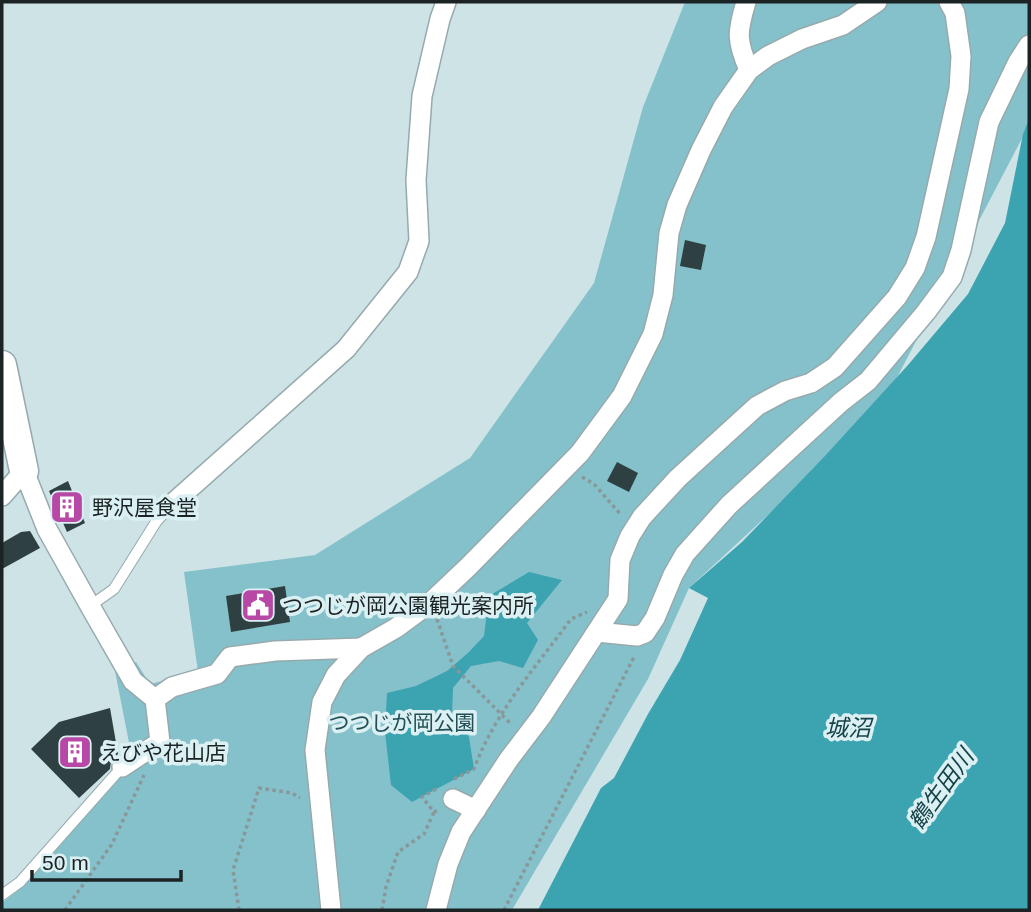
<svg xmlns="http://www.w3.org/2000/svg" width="1031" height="912" viewBox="0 0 1031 912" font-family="Arial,'Noto Sans JP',sans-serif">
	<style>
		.green { fill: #85c1ca }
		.water { fill: #3ca3b1 }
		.building { fill: #2e4042 }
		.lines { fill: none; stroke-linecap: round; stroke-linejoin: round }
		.lane-casing { stroke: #96aaad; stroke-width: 12 }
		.street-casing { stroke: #96aaad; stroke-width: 22 }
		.secondary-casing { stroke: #96aaad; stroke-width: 31 }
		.path { stroke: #88989a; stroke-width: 3.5; stroke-dasharray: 3.5 3.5; stroke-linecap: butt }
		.lane { stroke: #fff; stroke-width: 10 }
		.street { stroke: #fff; stroke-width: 19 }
		.secondary { stroke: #fff; stroke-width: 28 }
		.labels { text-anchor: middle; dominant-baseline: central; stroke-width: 7; stroke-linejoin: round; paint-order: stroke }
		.poi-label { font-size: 21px; fill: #1b2324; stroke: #dbf0f3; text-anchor: start }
		.park-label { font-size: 21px; fill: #224f55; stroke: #dbf0f3 }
		.water-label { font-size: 23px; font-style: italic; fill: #154349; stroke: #dbf0f3 }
	</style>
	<rect width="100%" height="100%" fill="#cee3e6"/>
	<path class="green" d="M685,2H1029V125L879,412L689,588L648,679L512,910H2V903L22,887L132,758L115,671L136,662L150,684L198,672L184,572L315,555L470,458L594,283L643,107Z"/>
	<g class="water">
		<path d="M1029,119V910H538L601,788L614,778L648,714L680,660L708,598L689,588L742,542L824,457L908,365L968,294L1005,223L1023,134Z"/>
		<path d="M529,572L562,580L527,623L538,640L523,668L499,661L471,666L453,688L452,716L469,737L474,769L412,802L391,785L385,732L387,693L416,686L447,671L468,653L484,636L489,596Z"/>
	</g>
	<g class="building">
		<path d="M685,240L706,245L701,270L680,266Z"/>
		<path d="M617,462L638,473L629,492L607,481Z"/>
		<path d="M68,481L85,523L67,532L49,491Z"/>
		<path d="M30,531L40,548L2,569V543L21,532Z"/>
		<path d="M285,586L290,622L231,632L226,596Z"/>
		<path d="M110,708L118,754L111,761L110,769L79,798L31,749L59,722Z"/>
	</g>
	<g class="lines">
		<g class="lane-casing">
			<g id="lane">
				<path d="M90,606L114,589L156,522L172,504"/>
				<path d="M2,895L20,882L122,767"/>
			</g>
		</g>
		<g class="street-casing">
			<g id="street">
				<path d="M746,2C737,32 736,40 749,70"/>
				<path d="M2,496L24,471L47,529L90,606L133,681L155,699L160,742L122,767"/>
				<path d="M172,504L346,349L408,272L419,241L416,180L422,96L440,19L446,2"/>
				<path d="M597,632L637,636L645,633L655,618L673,575L685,554L729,505L841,402L868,381L926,312L952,277L961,250L989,122L1018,62L1029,45"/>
				<path d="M155,699L172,687L217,674L230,657L275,651L361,648"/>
				<path d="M453,799L476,810"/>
				<path d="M331,910L315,750L322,702L336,675L361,648L396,628L431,602L468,567L580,453L622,396L653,334L663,295L669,233L677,205L701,150L723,107L749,70L768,56L802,39L843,25L877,2"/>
				<path d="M436,910L448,864L461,832L509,759L541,717L618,599L620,560L630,536L642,517L678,478L757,406L785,391L811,383L835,367L897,297L915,268L926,237L959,89L961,56L955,13L949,2"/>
			</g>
		</g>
		<g class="secondary-casing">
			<path id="secondary" d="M2,365L24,471"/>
		</g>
		<g class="path">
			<path d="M582,477L594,484L621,515"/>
			<path d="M437,619L453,666L511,724"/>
			<path d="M454,779L474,769C495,712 536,667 571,619L587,612"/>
			<path d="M437,811L434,812L422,797L438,788"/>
			<path d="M65,910L112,844L144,775"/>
			<path d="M239,910L233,870L259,788L292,793L300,798"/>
			<path d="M382,910L386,887L398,852L424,834L434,812"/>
			<path d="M504,910L635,655"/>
		</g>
		<use href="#lane" class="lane"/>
		<use href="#street" class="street"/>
		<use href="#secondary" class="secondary"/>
	</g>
	<defs>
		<g id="building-square" transform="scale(1.75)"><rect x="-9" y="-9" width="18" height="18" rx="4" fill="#b748a5" stroke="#dbf0f3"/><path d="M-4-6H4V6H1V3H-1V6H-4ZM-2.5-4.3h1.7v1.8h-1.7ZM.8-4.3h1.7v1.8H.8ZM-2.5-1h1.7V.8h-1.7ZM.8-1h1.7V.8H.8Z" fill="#fff"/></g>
		<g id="civic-square" transform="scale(1.75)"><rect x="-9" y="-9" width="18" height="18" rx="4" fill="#b748a5" stroke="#dbf0f3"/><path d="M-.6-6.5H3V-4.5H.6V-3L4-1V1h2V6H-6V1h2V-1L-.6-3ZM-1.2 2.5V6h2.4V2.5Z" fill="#fff"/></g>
	</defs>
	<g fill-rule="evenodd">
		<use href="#building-square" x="67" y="507"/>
		<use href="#civic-square" x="258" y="605"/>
		<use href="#building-square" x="75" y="752"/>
	</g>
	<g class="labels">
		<g class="poi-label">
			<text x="92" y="507">野沢屋食堂</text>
			<text x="282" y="605">つつじが岡公園観光案内所</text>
			<text x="100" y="752">えびや花山店</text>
		</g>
		<g class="park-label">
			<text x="402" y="722">つつじが岡公園</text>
		</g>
		<g class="water-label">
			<text x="848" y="728">城沼</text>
			<text transform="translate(941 789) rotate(-54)">鶴生田川</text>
		</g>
	</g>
	<rect width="1031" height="912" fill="none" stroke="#1b2324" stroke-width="7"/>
	<path d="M32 870v10h149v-10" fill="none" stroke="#1b2324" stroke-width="3.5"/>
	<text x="42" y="870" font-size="21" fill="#1b2324" stroke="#dbf0f3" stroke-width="5" paint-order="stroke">50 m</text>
</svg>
